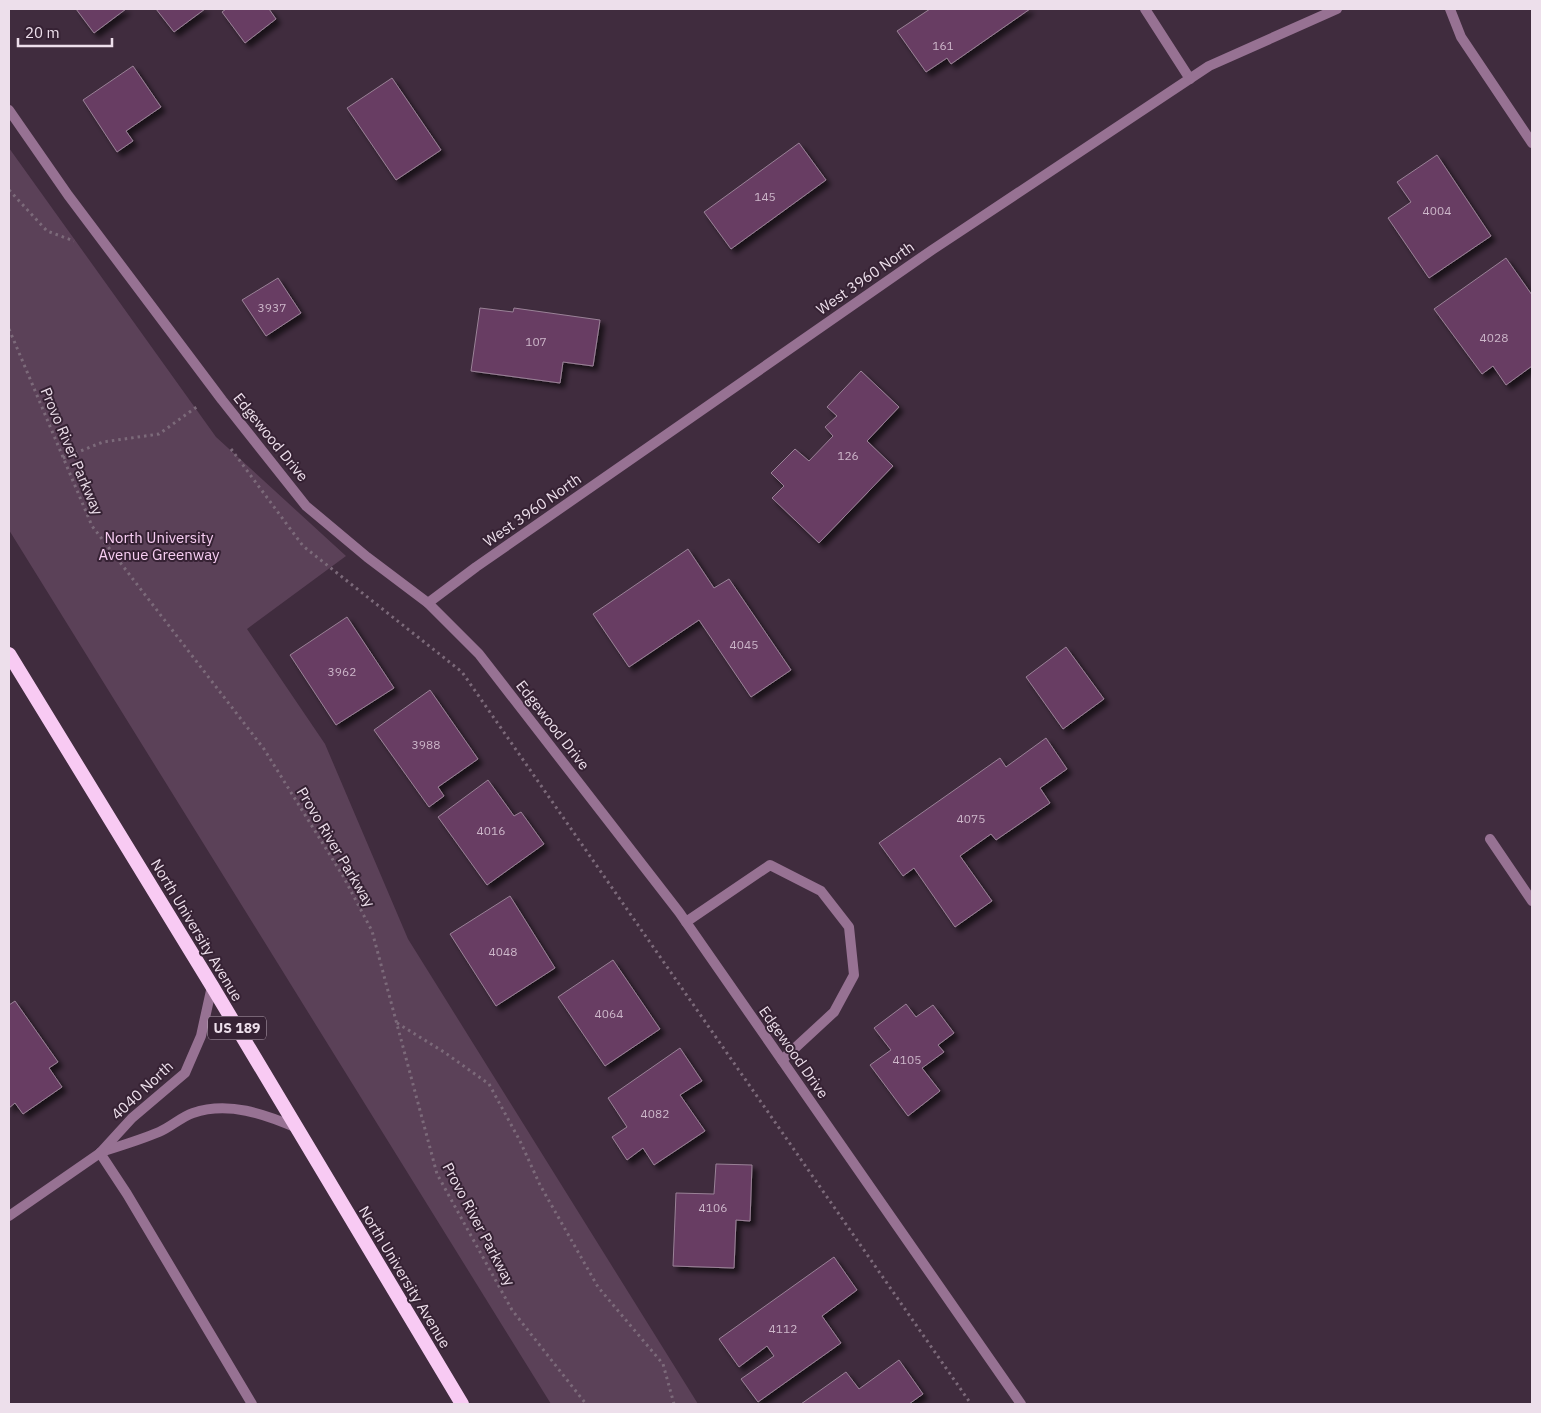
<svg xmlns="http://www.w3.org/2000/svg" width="1541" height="1413" viewBox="0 0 1541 1413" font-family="'IBM Plex Sans',sans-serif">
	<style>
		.green { fill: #5b4158 }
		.building { fill: #673c63; stroke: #9a8297; filter: url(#shadow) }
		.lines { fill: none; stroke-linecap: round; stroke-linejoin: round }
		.path { stroke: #7c6a7a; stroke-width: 3; stroke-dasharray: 2.5 4; stroke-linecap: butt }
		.service { stroke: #977293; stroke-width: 10 }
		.minor { stroke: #977293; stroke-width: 10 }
		.trunk { stroke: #f8caf3; stroke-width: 14 }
		.labels { text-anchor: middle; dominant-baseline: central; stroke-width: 4; stroke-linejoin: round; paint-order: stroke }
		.number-label { font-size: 12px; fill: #ccb6c9 }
		.shield { fill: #362234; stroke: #b6a6b4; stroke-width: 1 }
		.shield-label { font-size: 14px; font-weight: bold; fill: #eddfeb }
		.street-label { font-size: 15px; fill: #eddfeb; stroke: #362234 }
		.park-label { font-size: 15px; fill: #f8cef3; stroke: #362234 }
	</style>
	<defs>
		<filter id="shadow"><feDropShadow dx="4.5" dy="4.5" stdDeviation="2.5" flood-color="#0009"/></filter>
	</defs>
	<rect width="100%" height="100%" fill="#402c3e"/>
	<path class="green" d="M9,148L216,437L346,556L247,629L325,744L408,939L698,1404H551L9,530Z"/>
	<g class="building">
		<path d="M76,9H126L94,33Z"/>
		<path d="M156,9H205L174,32Z"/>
		<path d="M226,9H269L276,19L245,43L222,12Z"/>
		<path d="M930,9H1030L951,64L947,58L926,72L897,31Z"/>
		<path d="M133,66L161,107L126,131L133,141L117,152L83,100Z"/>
		<path d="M392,78L441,150L396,180L347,108Z"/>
		<path d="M799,143L826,180L731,249L704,212Z"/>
		<path d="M1437,155L1491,236L1429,278L1388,218L1411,202L1397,182Z"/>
		<path d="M1506,258L1532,295V366L1506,385L1493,366L1482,374L1434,309Z"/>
		<path d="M278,278L301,313L266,336L242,300Z"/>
		<path d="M480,308L513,312L514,308L600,320L593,366L563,362L560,383L471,371Z"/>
		<path d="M861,371L899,407L867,441L893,466L819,543L772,498L784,486L771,473L795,449L809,461L833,436L825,427L837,416L827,407Z"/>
		<path d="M688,549L714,588L729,579L791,670L751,697L699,620L629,667L593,614Z"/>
		<path d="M347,617L394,688L336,725L290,655Z"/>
		<path d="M1066,647L1104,699L1063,729L1026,677Z"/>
		<path d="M430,690L478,759L438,787L444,796L429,807L374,730Z"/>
		<path d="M1046,738L1067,769L1040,788L1050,803L996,840L991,834L960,856L992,901L955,927L914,868L903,876L879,843L1000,758L1006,767Z"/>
		<path d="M488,780L514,816L521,812L544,844L487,885L438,817Z"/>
		<path d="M510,896L555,968L496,1006L450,934Z"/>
		<path d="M613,960L660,1029L605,1066L558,997Z"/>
		<path d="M15,1001L58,1062L49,1068L62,1087L23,1114L15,1103L9,1108V1005Z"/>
		<path d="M906,1004L916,1017L933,1005L954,1033L938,1045L944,1052L922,1068L940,1091L908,1116L870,1065L891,1050L874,1028Z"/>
		<path d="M680,1048L702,1081L680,1095L705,1131L654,1165L643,1148L627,1160L612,1137L627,1127L608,1098Z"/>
		<path d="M716,1164L752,1165L750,1221L736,1220L734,1268L673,1266L676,1193L714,1194Z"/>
		<path d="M834,1257L857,1290L822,1316L841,1343L758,1402L741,1379L774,1356L767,1346L739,1367L719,1339Z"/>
		<path d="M899,1360L923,1394L909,1404H801L846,1372L859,1389Z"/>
	</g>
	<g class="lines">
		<g class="path">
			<path d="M9,190L47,231L74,241"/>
			<path d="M9,329L92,526L264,749L343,876L372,931L437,1174L512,1310L586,1404"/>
			<path d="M231,449L303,546L462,672L971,1404"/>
			<path d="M63,458L103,442L159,434L198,406"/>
			<path d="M397,1023L444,1052L489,1084L520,1141L540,1185L598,1287L663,1364L674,1404"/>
		</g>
		<g class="service">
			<path d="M1145,9L1190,79"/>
			<path d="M686,922L770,865L821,891L849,927L854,975L834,1012L782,1060"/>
			<path d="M100,1153L127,1194L252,1404"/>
		</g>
		<g class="minor">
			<path d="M1450,9L1461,37L1532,143"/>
			<path d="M9,110L68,195L222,400L306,506L367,557L428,603L479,654L679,912L1021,1404"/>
			<path d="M428,603L476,567L932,250L1209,66L1337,9"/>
			<path d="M1490,839L1532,901"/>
			<path d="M101,1152C120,1146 140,1140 159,1132C171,1127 181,1117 193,1113C228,1101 265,1114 297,1128"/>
			<path d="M9,1216L100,1153L132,1118L185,1073L201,1036L212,986"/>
		</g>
		<path class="trunk" d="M9,654L212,986L462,1404"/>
	</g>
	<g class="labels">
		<g class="number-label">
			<text x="943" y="45">161</text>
			<text x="765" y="196">145</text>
			<text x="1437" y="210">4004</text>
			<text x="272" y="307">3937</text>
			<text x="1494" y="337">4028</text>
			<text x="536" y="341">107</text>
			<text x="848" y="455">126</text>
			<text x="744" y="644">4045</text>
			<text x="342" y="671">3962</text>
			<text x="426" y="744">3988</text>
			<text x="971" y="818">4075</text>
			<text x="491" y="830">4016</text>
			<text x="503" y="951">4048</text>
			<text x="609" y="1013">4064</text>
			<text x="907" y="1059">4105</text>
			<text x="655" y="1113">4082</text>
			<text x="713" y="1207">4106</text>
			<text x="783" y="1328">4112</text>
		</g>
		<rect class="shield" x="208" y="1016.5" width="58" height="23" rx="4"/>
		<g class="shield-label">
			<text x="237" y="1028">US 189</text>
		</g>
		<g class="street-label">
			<text transform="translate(865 278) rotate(-35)">West 3960 North</text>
			<text transform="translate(271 437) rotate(51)">Edgewood Drive</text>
			<text transform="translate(72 451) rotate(67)">Provo River Parkway</text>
			<text transform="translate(532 510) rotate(-35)">West 3960 North</text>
			<text transform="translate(553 725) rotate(52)">Edgewood Drive</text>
			<text transform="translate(336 847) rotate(59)">Provo River Parkway</text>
			<text transform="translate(197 930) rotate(59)">North University Avenue</text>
			<text transform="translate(794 1052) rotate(55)">Edgewood Drive</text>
			<text transform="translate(142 1090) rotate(-43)">4040 North</text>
			<text transform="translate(479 1224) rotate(62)">Provo River Parkway</text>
			<text transform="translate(405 1277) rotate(59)">North University Avenue</text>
		</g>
		<g class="park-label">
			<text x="159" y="537">North University<tspan x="159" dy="17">Avenue Greenway</tspan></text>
		</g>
	</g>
	<rect width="1541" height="1413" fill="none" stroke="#eddfeb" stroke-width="20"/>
	<path d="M18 38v8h94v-8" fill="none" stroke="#eddfeb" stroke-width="2.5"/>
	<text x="25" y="38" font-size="15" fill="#eddfeb" stroke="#362234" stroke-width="4" paint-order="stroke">20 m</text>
</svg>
